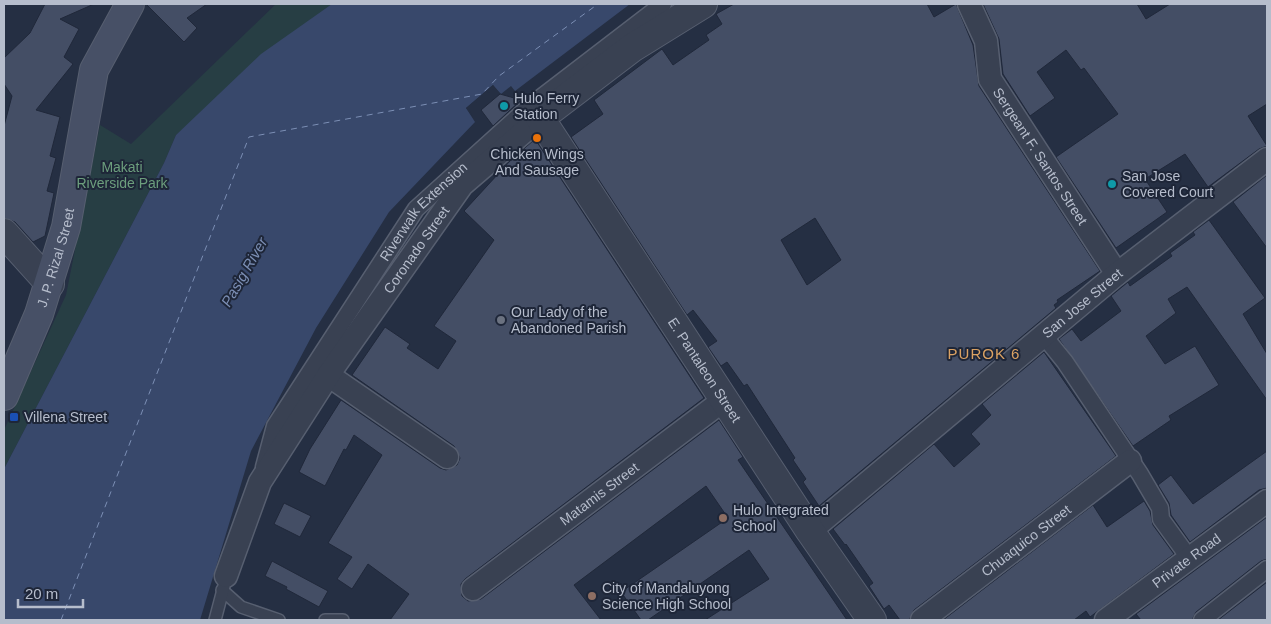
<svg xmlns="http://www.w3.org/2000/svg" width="1271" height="624" viewBox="0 0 1271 624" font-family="Helvetica,sans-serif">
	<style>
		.green { fill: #273e44 }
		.water { fill: #38486b }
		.pier { fill: #252f43 }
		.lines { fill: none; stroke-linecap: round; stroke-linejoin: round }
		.ferry { stroke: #7c8fb5; stroke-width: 1; stroke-dasharray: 6 5; stroke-linecap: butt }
		.building { fill: #444e65; stroke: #20283a; fill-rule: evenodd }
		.service-casing { stroke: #575f70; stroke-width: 14 }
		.pedestrian-casing { stroke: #575f70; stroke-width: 19 }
		.minor-casing { stroke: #575f70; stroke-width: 25 }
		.tertiary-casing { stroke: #575f70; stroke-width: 30 }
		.secondary-casing { stroke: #575f70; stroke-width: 30 }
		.service { stroke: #394152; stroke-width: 11 }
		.pedestrian { stroke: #394152; stroke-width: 16 }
		.minor { stroke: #394152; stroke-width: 22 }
		.tertiary { stroke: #394152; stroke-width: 28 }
		.secondary { stroke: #475066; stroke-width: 28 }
		.culture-dot { fill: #0f9aa8; stroke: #1e2638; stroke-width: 2 }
		.food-dot { fill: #e8710a; stroke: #1e2638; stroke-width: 2 }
		.worship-dot { fill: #6b7280; stroke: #1e2638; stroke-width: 2 }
		.transit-dot { fill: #1a4fb4; stroke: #1e2638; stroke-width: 2 }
		.education-dot { fill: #8d6e63; stroke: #1e2638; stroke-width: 2 }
		.labels { text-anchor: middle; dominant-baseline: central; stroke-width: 4; stroke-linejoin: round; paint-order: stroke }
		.poi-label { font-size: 14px; fill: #b6bdcc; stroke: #1e2638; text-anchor: start }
		.street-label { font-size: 14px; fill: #b6bdcc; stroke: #1e2638 }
		.park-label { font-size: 14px; fill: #6c9e7d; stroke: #1e2638 }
		.water-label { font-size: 15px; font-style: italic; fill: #7c8fb5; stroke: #1e2638 }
		.neighbourhood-label { font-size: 15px; letter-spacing: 1px; fill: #dba263; stroke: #1e2638 }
	</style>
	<rect width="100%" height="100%" fill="#252f43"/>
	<path class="green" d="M276,4H333L176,135L164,163L4,469V430L66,295L100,125L131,144Z"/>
	<path class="water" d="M332,4H630L515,91L511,86L501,94L493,85L466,108L475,122L389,212L316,328L251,451L200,620H4V469L164,163L176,135L261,54Z"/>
	<path class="pier" d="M493,85L500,94L498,95L493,89L484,96L469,109L473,117L466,108Z"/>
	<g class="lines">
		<path class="ferry" d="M61,620L249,137L482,94L499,76L598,4"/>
	</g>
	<g class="building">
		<path d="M45,4H94L60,19L79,29L64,57L73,64L36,110L60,117L50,156L56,158L47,191L54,193L45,236L33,242L15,222L4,218V126L12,96L4,84V58L30,33Z"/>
		<path d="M146,4H207L187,18L197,28L184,42Z"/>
		<path d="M734,4H927L934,17L956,4L973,45L979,86L1100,271L1057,300L1058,302L1054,305L1056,308L819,506L803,482L806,479L793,460L795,458L747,384L744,386L727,362L721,366L708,347L717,341L693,310L687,315L571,137L603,114L594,100L662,49L673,65L709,40L706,35L722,24L716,14ZM815,218L841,260L807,285L781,240Z"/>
		<path d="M983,4H1137L1146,19L1170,4H1267V104L1248,116L1267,146L1259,149L1208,187L1185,154L1145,179L1167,212L1116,248L1056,157L1118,114L1084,68L1081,70L1066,50L1037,72L1055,98L1030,116L1003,74L999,39Z"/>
		<path d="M500,94L521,100L493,126L481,110Z"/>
		<path d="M535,139L704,398L465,579L461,584L462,596L468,601L481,599L719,420L743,457L738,460L847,620H705L769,579L749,550L648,620H641L621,592L728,518L706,486L574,585L601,620H390L409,594L368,564L352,589L337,579L352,557L328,543L382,455L354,435L346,450L344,449L325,486L299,472L310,449L341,400L440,468L446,470L457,465L460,458L454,446L352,375L385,327L410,344L407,348L438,369L456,341L434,326L494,240L464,211L510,161Z"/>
		<path d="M1267,175V248L1233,202Z"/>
		<path d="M1209,220L1265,298L1243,314L1267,354V400L1187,287L1168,299L1176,313L1146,336L1165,364L1195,346L1219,385L1169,416L1171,420L1133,446L1059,339L1072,329L1081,341L1121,311L1111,296L1128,282L1130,286L1172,256L1170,253L1195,235L1193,232Z"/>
		<path d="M1044,352L1116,456L914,610L909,620H900L889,605L884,609L869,586L873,583L846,544L845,545L833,529L934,444L954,467L980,444L971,434L991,415L982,404Z"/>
		<path d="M1267,451V488L1259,490L1190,542L1171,515L1169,503L1158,485L1171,475L1193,504Z"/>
		<path d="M1144,501L1150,511L1153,525L1174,554L1090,617L1086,611L1074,620H943L1093,505L1107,527Z"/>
		<path d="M284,503L311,516L300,537L274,524Z"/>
		<path d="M1267,517V559L1261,561L1196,612L1192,620H1141L1136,614Z"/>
		<path d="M272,561L328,591L319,607L286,589L287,587L265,576Z"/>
		<path d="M1267,582V620H1218Z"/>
	</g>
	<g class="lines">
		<g class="service-casing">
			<g id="service">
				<path d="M222,590L241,607L279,620"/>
				<path d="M215,620L224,586"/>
				<path d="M325,620H343"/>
			</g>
		</g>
		<g class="pedestrian-casing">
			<g id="pedestrian">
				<path d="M1044,336L1065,362L1140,474L1160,508L1161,519L1190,559"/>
				<path id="s1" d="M264,467L275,426L416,209L530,106L663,4"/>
				<path d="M1202,620L1267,569"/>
			</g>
		</g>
		<g class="minor-casing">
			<g id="minor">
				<path id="s2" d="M969,4L986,41L990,79L1117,274"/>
				<path d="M328,375L447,457"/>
				<path id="s3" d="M810,531L1117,274L1267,159"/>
				<path id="s4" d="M226,576L260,482L333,368L462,185L540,118"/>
				<path id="s5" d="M473,589L725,399"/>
				<path id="s6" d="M922,620L1130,461"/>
				<path id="s7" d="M1106,620L1267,501"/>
			</g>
		</g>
		<g class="tertiary-casing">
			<g id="tertiary">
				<path id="s8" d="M703,4L632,48L540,118L810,531L872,620"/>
				<path d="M4,233L50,284"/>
			</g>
		</g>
		<g class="secondary-casing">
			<g id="secondary">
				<path id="s9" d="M4,396L39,314L66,227L94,70L130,4"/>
			</g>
		</g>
		<use href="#service" class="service"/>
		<use href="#pedestrian" class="pedestrian"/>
		<use href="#minor" class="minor"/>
		<use href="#tertiary" class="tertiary"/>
		<use href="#secondary" class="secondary"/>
	</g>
	<g class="culture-dot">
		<circle cx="504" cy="106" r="5"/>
		<circle cx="1112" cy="184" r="5"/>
	</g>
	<circle class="food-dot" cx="537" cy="138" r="5"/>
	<circle class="worship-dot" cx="501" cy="320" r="5"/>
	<rect class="transit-dot" x="9" y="412" width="10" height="10" rx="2.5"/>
	<g class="education-dot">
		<circle cx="723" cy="518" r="5"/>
		<circle cx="592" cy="596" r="5"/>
	</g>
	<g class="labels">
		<g class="poi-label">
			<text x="514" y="98">Hulo Ferry<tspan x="514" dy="16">Station</tspan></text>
			<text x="537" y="154" text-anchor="middle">Chicken Wings<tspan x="537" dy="16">And Sausage</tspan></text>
			<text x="1122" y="176">San Jose<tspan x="1122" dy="16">Covered Court</tspan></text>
			<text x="511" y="312">Our Lady of the<tspan x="511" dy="16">Abandoned Parish</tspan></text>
			<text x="24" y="417">Villena Street</text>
			<text x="733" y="510">Hulo Integrated<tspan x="733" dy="16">School</tspan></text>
			<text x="602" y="588">City of Mandaluyong<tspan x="602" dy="16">Science High School</tspan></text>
		</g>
		<g class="street-label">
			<text stroke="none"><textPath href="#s2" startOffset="171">Sergeant F. Santos Street</textPath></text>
			<text stroke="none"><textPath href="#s1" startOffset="304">Riverwalk Extension</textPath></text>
			<text stroke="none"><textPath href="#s4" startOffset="380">Coronado Street</textPath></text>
			<text stroke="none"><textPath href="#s9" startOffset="148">J. P. Rizal Street</textPath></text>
			<text stroke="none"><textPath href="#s3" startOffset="355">San Jose Street</textPath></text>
			<text stroke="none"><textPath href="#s8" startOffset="500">E. Pantaleon Street</textPath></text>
			<text stroke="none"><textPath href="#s5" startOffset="158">Matamis Street</textPath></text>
			<text stroke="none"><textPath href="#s6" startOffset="131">Chuaquico Street</textPath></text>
			<text stroke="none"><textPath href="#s7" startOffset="100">Private Road</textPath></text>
		</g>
		<g class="park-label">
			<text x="122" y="167">Makati<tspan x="122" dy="16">Riverside Park</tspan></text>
		</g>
		<g class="water-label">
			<text transform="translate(244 272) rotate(-60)">Pasig River</text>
		</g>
		<g class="neighbourhood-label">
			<text x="984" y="353">PUROK 6</text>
		</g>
	</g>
	<rect width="1271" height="624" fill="none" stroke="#b6bdcc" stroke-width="10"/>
	<path d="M18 599v8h65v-8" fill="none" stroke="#b6bdcc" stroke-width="2.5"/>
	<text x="25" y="599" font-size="15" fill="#b6bdcc" stroke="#1e2638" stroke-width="4" paint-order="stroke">20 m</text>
</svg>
